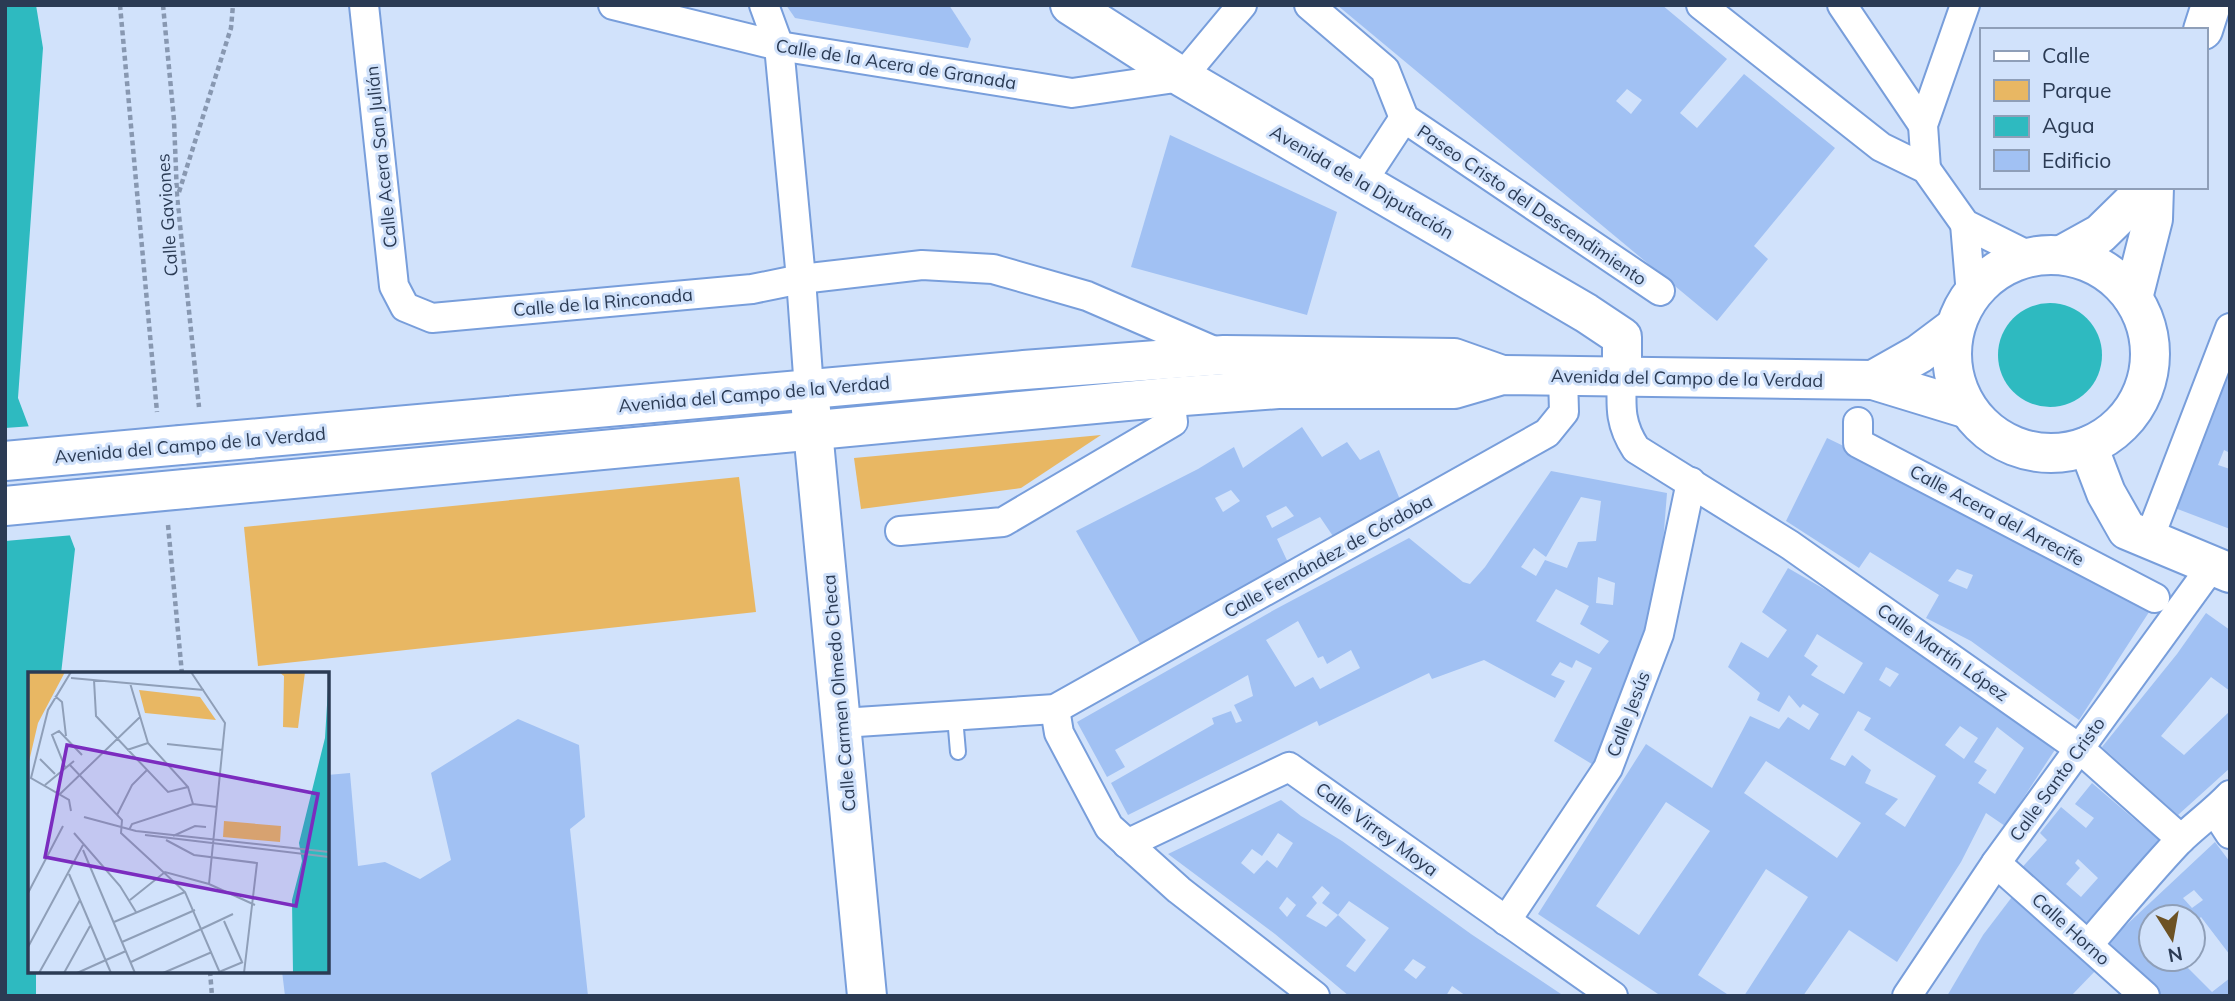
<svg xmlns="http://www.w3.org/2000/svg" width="2235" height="1001" viewBox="0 0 2235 1001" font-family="Mulish,sans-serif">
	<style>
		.green { fill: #e8b763 }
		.water { fill: #2ebac0 }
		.pier { fill: #d1e2fb }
		.building { fill: #a1c1f3; fill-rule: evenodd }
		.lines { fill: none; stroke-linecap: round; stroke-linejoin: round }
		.lane-casing { stroke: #789edb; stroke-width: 18 }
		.street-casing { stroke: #789edb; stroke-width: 32 }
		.secondary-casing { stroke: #789edb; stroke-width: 42 }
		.primary-casing { stroke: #789edb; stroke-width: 42 }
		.path { stroke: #8898b1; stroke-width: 4.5; stroke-dasharray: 5 3.5; stroke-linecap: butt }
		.lane { stroke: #fff; stroke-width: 14 }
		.street { stroke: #fff; stroke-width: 28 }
		.secondary { stroke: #fff; stroke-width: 38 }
		.primary { stroke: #fff; stroke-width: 38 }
		.primary-bridge-casing { stroke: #789edb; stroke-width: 42; stroke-linecap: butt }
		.primary-bridge { stroke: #fff; stroke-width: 38 }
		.labels { text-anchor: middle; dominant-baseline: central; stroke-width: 6; stroke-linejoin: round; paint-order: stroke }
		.street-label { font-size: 18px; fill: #2b3b54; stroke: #d1e2fb }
		.inset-road { fill: none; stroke: #8f9fb8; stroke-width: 2 }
		.view { fill: #7b2cbf; fill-opacity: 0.15; stroke: #7b2cbf; stroke-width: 3.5 }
		.inset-edge { fill: none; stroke: #2b3b54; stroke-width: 3.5 }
	</style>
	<rect width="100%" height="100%" fill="#d1e2fb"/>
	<g class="green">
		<path d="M1101,435L1021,488L861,509L854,458Z"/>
		<path d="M739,477L756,612L258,666L244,527Z"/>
	</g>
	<g class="water">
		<path d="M5,5H36L43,48L18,398L75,549L61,674H30V971H36V996H5Z"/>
		<circle cx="2050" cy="355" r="52"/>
	</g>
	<path class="pier" d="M33,426L74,535L5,541V428Z"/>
	<g class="building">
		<path d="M786,5H949L971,39L968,48L795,18Z"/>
		<path d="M1337,5H1662L1727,59L1680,113L1697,128L1744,74L1835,148L1754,246L1768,259L1717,321ZM1627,89L1642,100L1631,114L1616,101Z"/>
		<path d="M1170,135L1337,212L1307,315L1131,267Z"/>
		<path d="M2229,347L2230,453L2224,450L2218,465L2230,469V529L2167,505Z"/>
		<path d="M1302,427L1322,457L1347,442L1360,460L1379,450L1404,509L1339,545L1320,517L1277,539L1291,569L1142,647L1076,531L1198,469L1234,447L1243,468ZM1231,490L1240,501L1223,512L1215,498ZM1286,506L1294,516L1272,528L1266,516Z"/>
		<path d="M1827,438L1991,517L2151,609L2079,720L1971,641L1926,618L1939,595L1870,552L1859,568L1786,521ZM1957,569L1973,575L1967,589L1948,581Z"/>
		<path d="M1551,471L1667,493L1656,630L1600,769L1554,741L1592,668L1576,660L1572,668L1560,662L1551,675L1565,681L1555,698L1484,660L1432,679L1429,673L1319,726L1317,721L1128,815L1111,783L1214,724L1212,718L1231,711L1236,723L1242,721L1234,705L1253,696L1248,675L1115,750L1125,767L1107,777L1077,722L1274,610L1409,538L1463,582L1470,584L1485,567ZM1581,497L1601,501L1596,541L1578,542L1567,568L1545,560L1536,576L1521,567L1534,548L1546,557ZM1598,577L1615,583L1613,605L1596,603ZM1556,589L1589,606L1580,624L1609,641L1599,654L1536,621ZM1298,621L1318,658L1323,656L1327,664L1351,650L1360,668L1320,689L1313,677L1295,687L1266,640Z"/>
		<path d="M1788,568L1857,608L2060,742L2005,826L1986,813L1961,862L1897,962L1849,930L1803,996H1744L1808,897L1766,869L1698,975L1730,996H1661L1538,914L1646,744L1712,788L1750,716L1779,729L1788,717L1809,730L1819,714L1803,704L1800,708L1789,695L1779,712L1757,700L1760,693L1728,667L1741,642L1768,658L1787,630L1762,612ZM1817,634L1863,663L1844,694L1811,675L1818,666L1804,656ZM1886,667L1899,674L1890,687L1879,680ZM1858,711L1871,718L1864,730L1936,776L1905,827L1885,814L1898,799L1865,783L1871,770L1852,755L1845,766L1830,759ZM1960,726L1978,738L1964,759L1945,745ZM1997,727L2024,748L1995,794L1978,783L1987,770L1974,762ZM1766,761L1861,823L1837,858L1744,793ZM1666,802L1710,831L1639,935L1596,906Z"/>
		<path d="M2206,613L2230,630V691L2211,677L2161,736L2184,755L2230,711V768L2178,815L2102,747L2177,654Z"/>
		<path d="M518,719L579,745L585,817L570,829L588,996H285L282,971H327V775L350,773L358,866L385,862L420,879L451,860L431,773Z"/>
		<path d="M2092,783L2168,848L2093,929L2076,915L2071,920L2017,873L2047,840L2040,833L2061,807L2086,828L2094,818L2075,804ZM2078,859L2098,878L2081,897L2066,884L2080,868L2075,863Z"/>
		<path d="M1281,800L1301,816L1342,841L1471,934L1564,996H1466L1452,986L1446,996H1349L1275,934L1168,854ZM1278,833L1293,843L1277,868L1267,860L1254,874L1241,863L1252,849L1262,856ZM1322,886L1330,893L1322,903L1338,915L1349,901L1389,928L1355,972L1346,966L1366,940L1338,915L1326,927L1306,916L1317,903L1312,897ZM1287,897L1296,905L1287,917L1279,908ZM1413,959L1426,967L1416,979L1404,970Z"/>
		<path d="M2215,842L2230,862V955L2201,917L2193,924V917H2151V959H2188L2191,962L2186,966L2212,992L2230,978V996H2160L2105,945ZM2194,890L2203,900L2192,908L2183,898Z"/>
		<path d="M2015,893L2099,967L2071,996H1947L1983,935Z"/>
	</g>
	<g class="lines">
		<g class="lane-casing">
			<path id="lane" d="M955,717L958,752"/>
		</g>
		<g class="street-casing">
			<g id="street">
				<path d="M364,5L394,286L405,307L432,318L752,289L801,279L922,265L993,269L1087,296L1221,354"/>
				<path d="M613,5L779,46L1072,93L1182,77L1242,5"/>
				<path d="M764,5L779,46L801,279L809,389"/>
				<path d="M1309,5L1385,70L1404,118L1660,291"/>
				<path d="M1701,5L1881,147L1926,169L1965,224L2031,257"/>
				<path d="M1842,5L1923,125"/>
				<path d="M1926,169L1923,125L1965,5"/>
				<path d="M1362,182L1404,118"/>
				<path d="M1965,224L1971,295"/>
				<path d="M1622,377C1621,406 1619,423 1636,449L1790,545L2080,749L2181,839"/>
				<path d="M1858,422V443L2155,598"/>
				<path d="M900,531L1003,522L1173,422L1170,397"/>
				<path d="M2149,539L2230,328"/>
				<path d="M1055,709L1059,733L1109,827L1179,890L1315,996"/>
				<path d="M842,723L1055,709L1547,433L1564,412L1563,376"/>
				<path d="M2215,811L2230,834"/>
				<path d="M1127,844L1289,767L1613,996"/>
				<path d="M1996,863L2145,996"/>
				<path d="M1506,921L1608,768L1659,634L1691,482"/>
				<path d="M2089,944C2118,910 2147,875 2178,842C2194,826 2214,812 2230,795"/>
				<path d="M1907,996L1996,863L2212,566"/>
			</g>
		</g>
		<g class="secondary-casing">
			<g id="secondary">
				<path d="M1070,5L1182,77L1586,313L1622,337V377"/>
				<path d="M809,389L867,996"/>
				<path d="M2088,446L2106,493L2127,530L2230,573"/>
			</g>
		</g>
		<g class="primary-casing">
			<g id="primary">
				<path d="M2203,30L2211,5"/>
				<path d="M2062,255L2100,234L2148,187"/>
				<circle cx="2051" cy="354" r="99"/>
				<path d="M2133,298L2153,219L2154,187"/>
				<path d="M1873,380L1919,354L1955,327"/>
				<path d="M181,445L1024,370L1224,355L1454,358L1502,375"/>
				<path d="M185,489L1170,397L1278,389H1454L1502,375L1873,380L1968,409"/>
			</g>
		</g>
		<g class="path">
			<path d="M120,5L157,412"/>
			<path d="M163,5L174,120L177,196L199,407"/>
			<path d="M179,192L231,28L233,5"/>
			<path d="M168,525L182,674"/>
			<path d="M210,971L212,996"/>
		</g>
		<use href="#lane" class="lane"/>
		<use href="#street" class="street"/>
		<use href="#secondary" class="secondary"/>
		<use href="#primary" class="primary"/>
		<g class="primary-bridge-casing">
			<g id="primary-bridge">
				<path d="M5,461L181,445"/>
				<path d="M5,506L185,489"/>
			</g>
		</g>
		<use href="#primary-bridge" class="primary-bridge"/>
	</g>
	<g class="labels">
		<g class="street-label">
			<text transform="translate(896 64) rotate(9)">Calle de la Acera de Granada</text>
			<text transform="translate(381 157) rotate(-96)">Calle Acera San Julián</text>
			<text transform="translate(1362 182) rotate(30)">Avenida de la Diputación</text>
			<text transform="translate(1532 205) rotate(34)">Paseo Cristo del Descendimiento</text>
			<text transform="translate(167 215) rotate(-94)">Calle Gaviones</text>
			<text transform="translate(603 302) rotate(-5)">Calle de la Rinconada</text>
			<text transform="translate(1687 378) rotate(1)">Avenida del Campo de la Verdad</text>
			<text transform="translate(754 394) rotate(-5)">Avenida del Campo de la Verdad</text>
			<text transform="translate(190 445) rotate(-5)">Avenida del Campo de la Verdad</text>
			<text transform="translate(1997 515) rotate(28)">Calle Acera del Arrecife</text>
			<text transform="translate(1328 556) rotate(-29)">Calle Fernández de Córdoba</text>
			<text transform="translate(1943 652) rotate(35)">Calle Martín López</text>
			<text transform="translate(839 693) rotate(-95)">Calle Carmen Olmedo Checa</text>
			<text transform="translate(1628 714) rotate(-69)">Calle Jesús</text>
			<text transform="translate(2057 779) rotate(-54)">Calle Santo Cristo</text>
			<text transform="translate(1377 829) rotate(36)">Calle Virrey Moya</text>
			<text transform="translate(2071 929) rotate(42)">Calle Horno</text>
		</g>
	</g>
	<g transform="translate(28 672)">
		<rect width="301" height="301" fill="#d1e2fb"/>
		<path d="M0,0H37L10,51L0,94ZM251,0H277L270,56L255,55L256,4ZM111,18L172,25L188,48L117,41ZM196,149L253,154L252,170L195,165Z" fill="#e8b763"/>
		<path d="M301,0V301H265L264,228L274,189L271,171L297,66Z" fill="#2ebac0"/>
		<path class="inset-road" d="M43,0L20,38L3,106L41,128L43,139M163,0L197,51L181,212M43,6L176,18M66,8L68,44L140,120L160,115M102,11L120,71L160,115L165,132M27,24L34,30L38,64M139,72L195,78M99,78L120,71M12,87L27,102M41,92L94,148L93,161L157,220L192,301M37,95L24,63L31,59L54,83M17,113L46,89M32,122L112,45M89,143L104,113L119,98M56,145L108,159L301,180M101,158L104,152L165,132L189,135M46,161L92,214L108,240M117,163L301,185M145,164L167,154L178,155M138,168L166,183L229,191L216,301M55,178L107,301M41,202L83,301M0,221L35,154M102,228L137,200L181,212L227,233M196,249L214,290M86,250L157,220M94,270L167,238M0,275L55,173M103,290L205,242M191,300L215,290M11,301L52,228M36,301L62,254M49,301L98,279M135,301L184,280"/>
		<path class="view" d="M39,73L290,122L268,234L17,185Z"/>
		<rect width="301" height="301" class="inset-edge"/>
	</g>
	<rect width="2235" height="1001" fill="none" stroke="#2b3b54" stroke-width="14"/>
	<rect x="1980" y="28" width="228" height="161" fill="#d1e2fb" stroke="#8f9fb8" stroke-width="2"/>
	<rect x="1994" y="51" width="35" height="10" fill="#ffffff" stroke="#8f9fb8" stroke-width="2"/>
	<text x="2042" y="63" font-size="21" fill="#2b3b54">Calle</text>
	<rect x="1994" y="80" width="35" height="21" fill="#e8b763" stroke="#8f9fb8" stroke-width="2"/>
	<text x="2042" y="98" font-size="21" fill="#2b3b54">Parque</text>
	<rect x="1994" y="116" width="35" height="21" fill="#2ebac0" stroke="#8f9fb8" stroke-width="2"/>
	<text x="2042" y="133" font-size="21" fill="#2b3b54">Agua</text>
	<rect x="1994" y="150" width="35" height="21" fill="#a1c1f3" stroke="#8f9fb8" stroke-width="2"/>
	<text x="2042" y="168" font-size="21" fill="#2b3b54">Edificio</text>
	<g transform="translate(2172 938) rotate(169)"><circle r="33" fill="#d1e2fb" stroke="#8f9fb8" stroke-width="2"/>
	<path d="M0-5L12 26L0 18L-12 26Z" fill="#6d5224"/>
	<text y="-10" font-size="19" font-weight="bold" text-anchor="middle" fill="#2b3b54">N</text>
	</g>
</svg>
